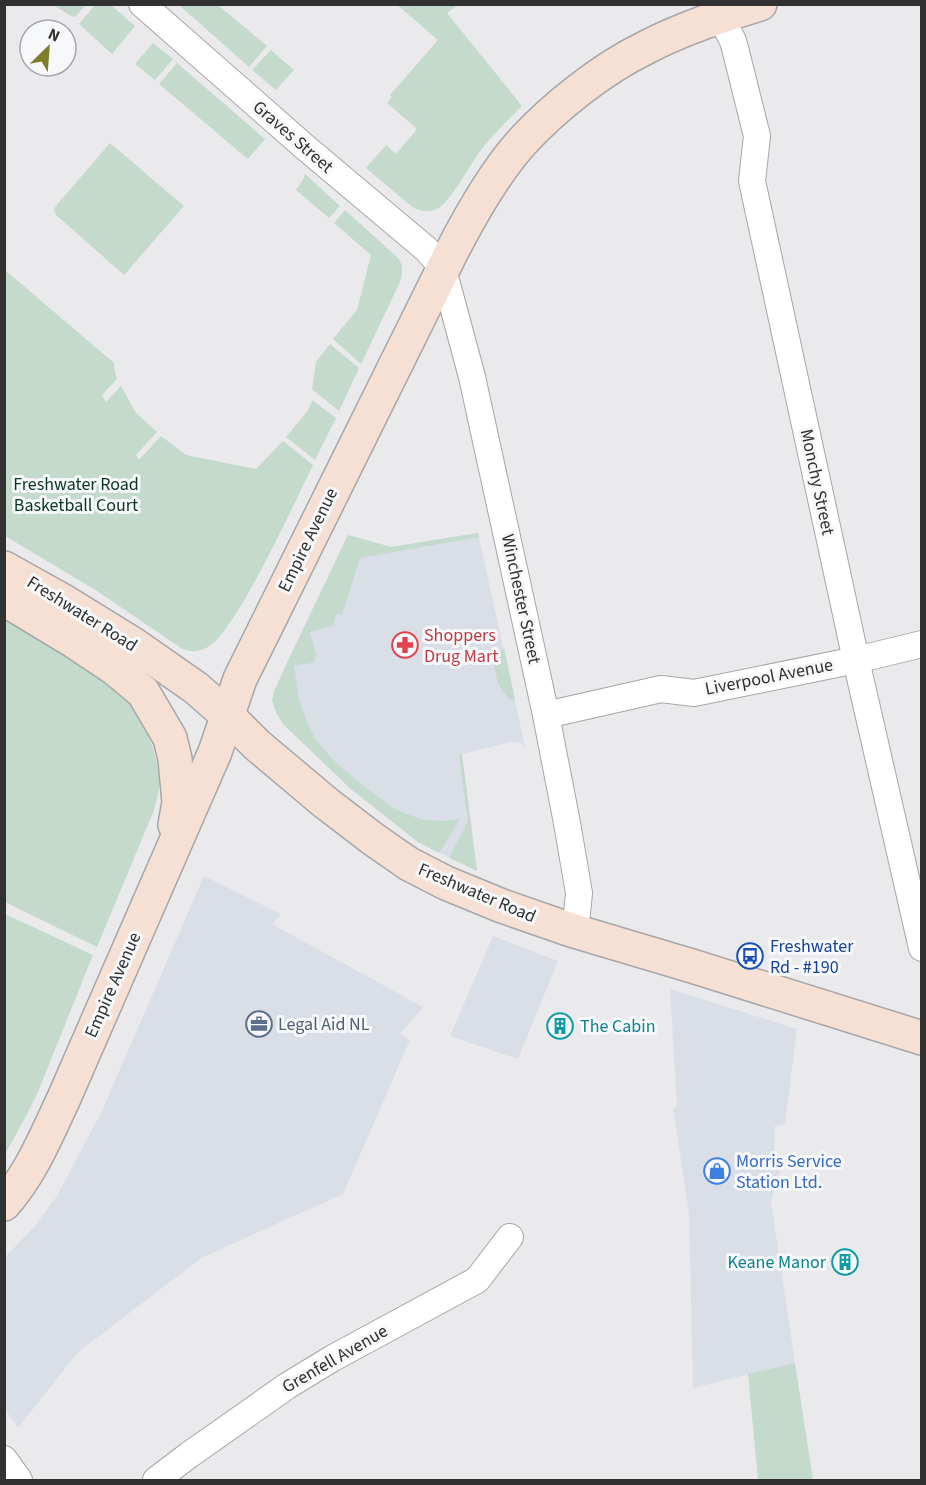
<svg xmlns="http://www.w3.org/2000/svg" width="926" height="1485" viewBox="0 0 926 1485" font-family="'Source Sans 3',sans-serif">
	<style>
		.built { fill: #dadee7 }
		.green { fill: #c3dacd }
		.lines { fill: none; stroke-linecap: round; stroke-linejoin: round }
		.street-casing { stroke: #a6a6a8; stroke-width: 28 }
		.secondary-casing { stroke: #a6a6a8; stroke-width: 36 }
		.street { stroke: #fff; stroke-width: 26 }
		.secondary { stroke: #f6e0d4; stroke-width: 33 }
		.labels { text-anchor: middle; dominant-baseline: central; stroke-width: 6; stroke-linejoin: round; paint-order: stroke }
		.street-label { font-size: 18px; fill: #313132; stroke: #f7f8fa }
		.park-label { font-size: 18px; fill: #093624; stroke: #f7f8fa }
		.health-label { font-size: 18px; fill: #be3a42; stroke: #f7f8fa; text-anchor: start }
		.transit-label { font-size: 18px; fill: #164399; stroke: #f7f8fa; text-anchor: start }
		.service-label { font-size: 18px; fill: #4e5e75; stroke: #f7f8fa; text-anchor: start }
		.culture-label { font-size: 18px; fill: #0d838f; stroke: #f7f8fa; text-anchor: start }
		.shop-label { font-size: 18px; fill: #366cbe; stroke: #f7f8fa; text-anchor: start }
	</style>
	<rect width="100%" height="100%" fill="#eaeaec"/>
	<g class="built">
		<path d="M478,533L525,747L520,743L511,742L462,754L477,871L418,842L352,790L283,724L275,710L272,700L275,689L287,662L348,535L391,547Z"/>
		<path d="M204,876L281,914L272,924L423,1007L400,1034L410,1040L343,1194L203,1257L78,1352L18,1428L5,1409V1257L34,1227L57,1196L101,1113Z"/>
		<path d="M493,936L558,961L518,1059L450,1036Z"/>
		<path d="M670,989L797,1029L785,1124L775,1126L774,1154L784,1157L771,1201L795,1363L693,1388L689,1213L673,1108L677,1107Z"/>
	</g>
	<g class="green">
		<path d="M96,4L111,5L135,26L112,54L79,24Z"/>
		<path d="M51,5H86L75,17C66,15 60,7 51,5Z"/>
		<path d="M179,5H218L267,46L249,67Z"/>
		<path d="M397,5H458L447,13L522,106C508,120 494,134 481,150C470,164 451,202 437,209C427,213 419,211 411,206L366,168L386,145L396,154L417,129L387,103L392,97L390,95L438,40Z"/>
		<path d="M153,43L173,59L155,80L135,64Z"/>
		<path d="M271,50L294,70L276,90L252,70Z"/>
		<path d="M177,63L265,139L248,159L159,84Z"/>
		<path d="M110,143L184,206L124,275L56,215L54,210L55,207Z"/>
		<path d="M305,174L340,206L329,218L296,190L303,180Z"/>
		<path d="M345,210L399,259L402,266V274L400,282L361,364L333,339L357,310L371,255L334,223Z"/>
		<path d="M5,270L114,363V368L117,379L102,395L106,402L121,386L136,413L157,432L136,455L139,460L161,436L186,455L256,469L283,441L313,465C291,511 269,557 244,601C236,613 222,637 211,645C201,652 191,653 181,648L97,591L5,536Z"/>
		<path d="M330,344L359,368L339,411L312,389L316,362Z"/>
		<path d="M312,400L336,418L315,460L286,437L309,409Z"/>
		<path d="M478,533L479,537L360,558L342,615L336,614L333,626L310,632L316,656L315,661L311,663L294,666L299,700L308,724L316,740L335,762L370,791L397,810L420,819L442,821L460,819L439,853L418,842L352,790L283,724L275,710L272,700L275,689L348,535L391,547Z"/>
		<path d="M4,615C38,636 74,656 105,681C112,686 120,692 126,698C144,719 157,751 159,778C160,789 157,799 154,810L97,947L5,902Z"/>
		<path d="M504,648L515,699L513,701C498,692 494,674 494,657Z"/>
		<path d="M462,754L477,871L449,858L468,821L459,755Z"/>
		<path d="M5,914L93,955L38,1092L25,1118L5,1154Z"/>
		<path d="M795,1363L813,1480H758L748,1374Z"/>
	</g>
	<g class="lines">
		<g class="street-casing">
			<g id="street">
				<path d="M142,4L306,148L426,249L435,259L442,270L447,284L472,377L546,715L567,823L579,893L577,914L571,930"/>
				<path d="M714,4L733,41L736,52L757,136L752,181L856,660L922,948"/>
				<path d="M546,715L661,689L694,693L856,660L922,644"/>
				<path d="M4,1459L19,1480"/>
				<path d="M156,1480L189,1455L287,1386L333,1358L477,1280L510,1237"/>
			</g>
		</g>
		<g class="secondary-casing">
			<g id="secondary">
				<path d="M4,568L65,602L133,644L196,688L228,716L257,745L326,803L373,839L409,864L446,883L502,906L571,930L692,966L922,1038"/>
				<path d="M4,599L75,642L114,668L143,692L170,738L175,759L179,802L175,825"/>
				<path d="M4,1204C31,1174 47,1134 64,1098L215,752L240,679L451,253C470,216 494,173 522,142C554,107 602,69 645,48C681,29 721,16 760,4"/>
			</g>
		</g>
		<use href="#street" class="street"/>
		<use href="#secondary" class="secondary"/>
	</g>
	<defs>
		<g id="pharmacy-ring" transform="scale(1.35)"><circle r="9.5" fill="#f7f8fa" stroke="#e0444e" stroke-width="1.5"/><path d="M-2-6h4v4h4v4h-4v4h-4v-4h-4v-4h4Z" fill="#e0444e"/></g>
		<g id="bus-ring" transform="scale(1.35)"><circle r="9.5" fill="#f7f8fa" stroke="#1a4fb4" stroke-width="1.5"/><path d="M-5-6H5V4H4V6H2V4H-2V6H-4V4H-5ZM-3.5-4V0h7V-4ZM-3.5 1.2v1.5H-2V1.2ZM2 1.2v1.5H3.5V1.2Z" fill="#1a4fb4"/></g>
		<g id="office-ring" transform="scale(1.35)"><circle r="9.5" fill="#f7f8fa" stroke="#5c6f8a" stroke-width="1.5"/><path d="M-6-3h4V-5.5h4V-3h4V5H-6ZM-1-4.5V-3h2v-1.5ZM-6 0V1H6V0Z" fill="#5c6f8a"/></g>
		<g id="building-ring" transform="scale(1.35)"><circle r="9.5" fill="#f7f8fa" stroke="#0f9aa8" stroke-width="1.5"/><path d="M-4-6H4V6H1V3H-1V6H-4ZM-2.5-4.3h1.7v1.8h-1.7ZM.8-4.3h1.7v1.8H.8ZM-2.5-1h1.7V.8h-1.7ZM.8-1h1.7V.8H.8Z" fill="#0f9aa8"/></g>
		<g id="shop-ring" transform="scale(1.35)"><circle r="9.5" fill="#f7f8fa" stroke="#3f7fe0" stroke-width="1.5"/><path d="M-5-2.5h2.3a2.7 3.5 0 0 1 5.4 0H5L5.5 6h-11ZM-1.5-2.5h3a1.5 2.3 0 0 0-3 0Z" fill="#3f7fe0"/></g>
	</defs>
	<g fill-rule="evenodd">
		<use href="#pharmacy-ring" x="405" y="645"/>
		<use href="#bus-ring" x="750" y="956"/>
		<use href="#office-ring" x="259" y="1024"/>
		<use href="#building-ring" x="560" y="1026"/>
		<use href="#shop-ring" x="717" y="1171"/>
		<use href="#building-ring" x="845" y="1262"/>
	</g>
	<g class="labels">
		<g class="street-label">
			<text transform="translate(293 137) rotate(41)">Graves Street</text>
			<text transform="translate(817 482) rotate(78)">Monchy Street</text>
			<text transform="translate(308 540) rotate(-64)">Empire Avenue</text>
			<text transform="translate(521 599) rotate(78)">Winchester Street</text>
			<text transform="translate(82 614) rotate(32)">Freshwater Road</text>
			<text transform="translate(769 677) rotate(-11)">Liverpool Avenue</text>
			<text transform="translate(477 893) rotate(23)">Freshwater Road</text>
			<text transform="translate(113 985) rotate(-66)">Empire Avenue</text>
			<text transform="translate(335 1359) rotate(-30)">Grenfell Avenue</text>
		</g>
		<g class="park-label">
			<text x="76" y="484">Freshwater Road<tspan x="76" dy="21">Basketball Court</tspan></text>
		</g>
		<g class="health-label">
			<text x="424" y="635">Shoppers<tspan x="424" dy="21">Drug Mart</tspan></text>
		</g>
		<g class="transit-label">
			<text x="770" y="946">Freshwater<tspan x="770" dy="21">Rd - #190</tspan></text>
		</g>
		<g class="service-label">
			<text x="278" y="1024">Legal Aid NL</text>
		</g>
		<g class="culture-label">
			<text x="580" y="1026">The Cabin</text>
			<text x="826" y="1262" text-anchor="end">Keane Manor</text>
		</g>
		<g class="shop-label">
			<text x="736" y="1161">Morris Service<tspan x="736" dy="21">Station Ltd.</tspan></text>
		</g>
	</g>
	<rect width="926" height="1485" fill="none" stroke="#313132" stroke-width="12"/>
	<g transform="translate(48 48) rotate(25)"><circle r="28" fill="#f7f8fa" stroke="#a8a8aa" stroke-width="1.5"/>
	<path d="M0-4.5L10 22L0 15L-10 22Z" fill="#7d7e27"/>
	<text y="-9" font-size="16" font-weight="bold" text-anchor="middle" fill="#313132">N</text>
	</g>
</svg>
